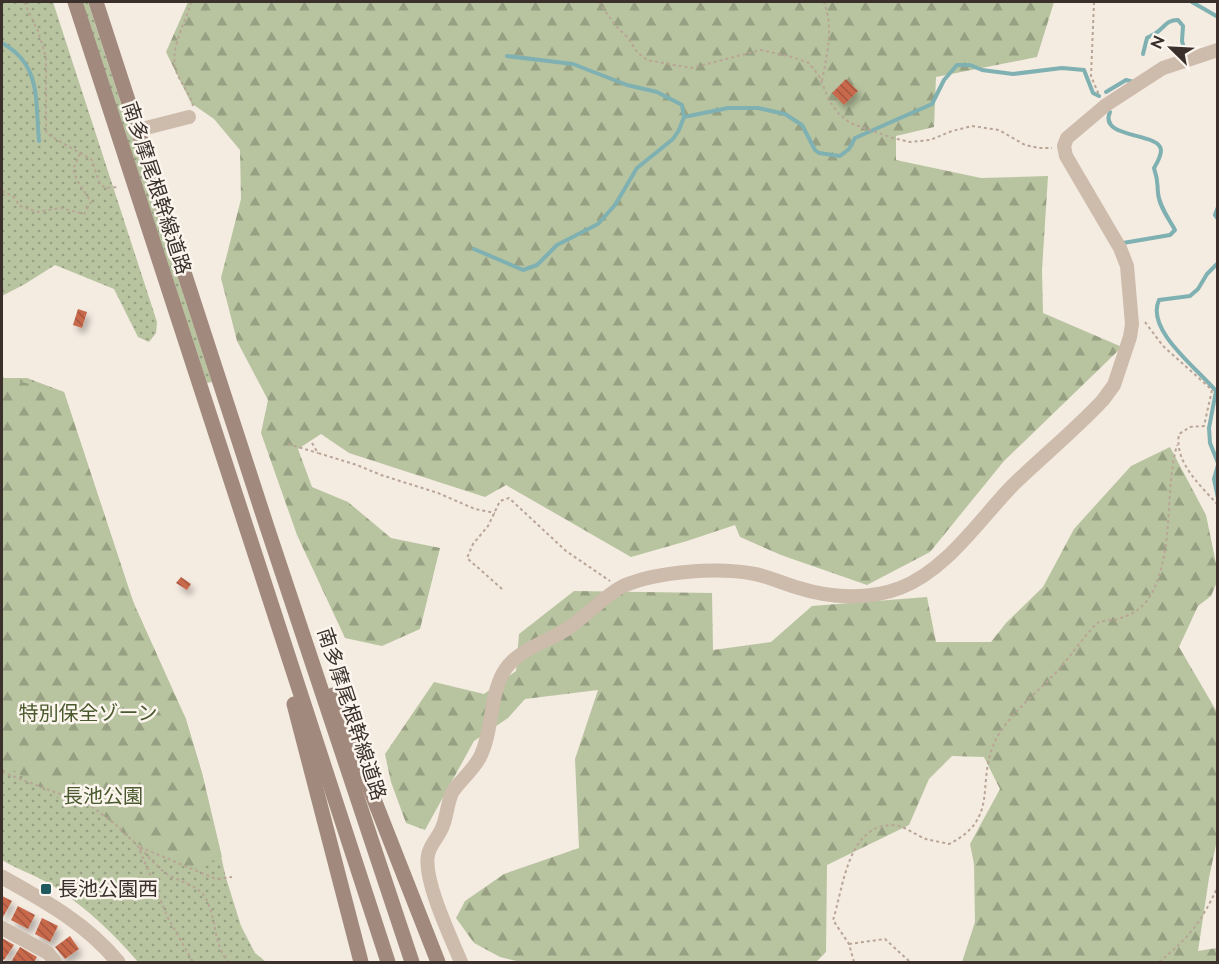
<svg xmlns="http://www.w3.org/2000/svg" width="1219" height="964" viewBox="0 0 1219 964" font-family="Raleway,'Noto Sans JP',sans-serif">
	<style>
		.green { fill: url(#green-dots) }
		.forest { fill: url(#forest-firs) }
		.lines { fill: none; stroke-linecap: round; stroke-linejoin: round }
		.stream { stroke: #7fb0b2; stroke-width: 4 }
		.building { fill: url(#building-back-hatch); filter: url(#shadow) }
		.path { stroke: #b9a596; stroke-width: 2; stroke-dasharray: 3 3; stroke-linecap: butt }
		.minor { stroke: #cdbbac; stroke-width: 14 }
		.tertiary { stroke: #cdbbac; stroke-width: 15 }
		.secondary { stroke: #a18a7d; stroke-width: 15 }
		.poi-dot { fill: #1f5a5e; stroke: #fbf5ee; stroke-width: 2 }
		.labels { text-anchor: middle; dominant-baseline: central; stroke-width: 5; stroke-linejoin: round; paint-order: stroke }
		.street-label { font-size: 20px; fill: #3b302b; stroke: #fbf5ee }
		.park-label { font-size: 20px; fill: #4a5a2e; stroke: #fbf5ee }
		.poi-label { font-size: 20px; fill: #3b302b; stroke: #fbf5ee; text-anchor: start }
	</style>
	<defs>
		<pattern id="green-dots" width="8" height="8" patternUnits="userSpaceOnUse" patternTransform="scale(1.5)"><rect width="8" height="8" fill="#b8c4a0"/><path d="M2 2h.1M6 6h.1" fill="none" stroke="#97a083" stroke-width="1.8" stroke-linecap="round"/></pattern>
		<pattern id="forest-firs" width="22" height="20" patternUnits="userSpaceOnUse" patternTransform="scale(1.5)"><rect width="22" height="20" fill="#b8c4a0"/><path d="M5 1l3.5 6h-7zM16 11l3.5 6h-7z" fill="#97a083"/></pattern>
		<pattern id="building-back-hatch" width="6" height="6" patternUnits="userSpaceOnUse" patternTransform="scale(1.5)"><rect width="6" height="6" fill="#c8694b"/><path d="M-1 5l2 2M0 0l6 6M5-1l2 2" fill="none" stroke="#a4573f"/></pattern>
		<filter id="shadow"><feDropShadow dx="3.5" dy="5.5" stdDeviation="3" flood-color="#0004"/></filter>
	</defs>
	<rect width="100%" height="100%" fill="#f4ebe1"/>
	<g class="green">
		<path d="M2,2H53L157,322L156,333L149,342L138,337L114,289L55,265L25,284L2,296Z"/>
		<path d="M82,2H88L212,382L207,383Z"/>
		<path d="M2,375L4,378H27L64,392L131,597L186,721L202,773L226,878L241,926L255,953L266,962H138C115,935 89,910 59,890C42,877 20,871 2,860Z"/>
	</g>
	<g class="forest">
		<path d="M188,2H1054L1037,57L936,77L934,127L896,136V160L981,178L1048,176L1042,270L1043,313L1122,347L1004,461L930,552L867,585L781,555L740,537L735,525L687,541L631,557L506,485L485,497L349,453L321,434L298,449L312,487L348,502L391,538L440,548L420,629L382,646L345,638L297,535L261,433L268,400L237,341L221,278L241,199L240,150L214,119L191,103L166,52Z"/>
		<path d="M4,378L64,392L134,604L186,719L202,773L222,857L192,869L158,856L127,837L93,806L57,798L2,763V380Z"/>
		<path d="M1170,447L1206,515L1217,568V582L1211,596L1198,606L1179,647L1217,712V840L1209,878L1198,951L1217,948V962H962L975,922L974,864L970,844L1000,789L984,757L952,756L929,779L909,825L827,865L826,952L816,962H521L500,957L474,943L456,918L465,901L504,874L579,848L575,759L598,690L525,699L508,718L474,741L425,830L406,823L391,782L385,754L434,682L484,694L516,671L519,634L574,591L712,593L713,650L771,642L812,606L927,597L936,642H991L1006,623L1043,587L1074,529L1131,466Z"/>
	</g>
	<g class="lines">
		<g class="stream">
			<path d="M1192,2L1218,17"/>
			<path d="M2,43C42,65 35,101 39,141"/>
			<path d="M1143,54L1147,38C1150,36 1153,35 1156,33C1165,27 1166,20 1178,20L1183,26L1182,41L1186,56"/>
			<path d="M1106,92L1126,80L1134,82"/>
			<path d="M1110,112C1098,139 1160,132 1161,150C1161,157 1157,163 1154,168C1158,180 1157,181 1158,193C1159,206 1169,219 1175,230L1170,235L1123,243"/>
			<path d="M684,117L728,108H758L785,114L802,125L815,150L819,153L840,156L849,149L855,138L932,104L944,80L957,65H970L982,70L1013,74L1062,68L1084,70L1093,93L1099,96"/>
			<path d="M1218,207L1215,215L1218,219"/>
			<path d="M474,249L523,270L537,265L557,245L598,224L615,205L637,168L673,139L679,130L684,117L682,105L657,92L627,85L573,64L507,56"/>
			<path d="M1218,263L1207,274L1198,289L1190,296L1159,300C1145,330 1198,369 1216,391L1209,428L1210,443L1218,463"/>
			<path d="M1218,465L1214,479L1218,498"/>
		</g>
	</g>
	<g class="building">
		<path d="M846,79L858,91L844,105L832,93Z"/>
		<path d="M78,309L87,312L82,328L73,325Z"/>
		<path d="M181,577L191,584L187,590L176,583Z"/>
		<path d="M2,896L12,901L3,917L2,916Z"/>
		<path d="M18,906L35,915L28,929L11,920Z"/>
		<path d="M42,918L58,926L50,942L35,934Z"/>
		<path d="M70,936L79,949L65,959L55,947Z"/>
		<path d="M2,938L14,945L4,960L2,959Z"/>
		<path d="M20,947L37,957L34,962H11Z"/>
	</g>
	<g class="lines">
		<g class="path">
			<path d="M24,2L38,31L46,57V131L49,135L92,160L99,182L105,188L118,187"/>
			<path d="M191,2C186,22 171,45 175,67C178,81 190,92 193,106"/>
			<path d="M599,2L615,25L628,38L637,52L647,60L691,68L761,50L792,57L809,63L819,76L830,102L839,114L850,123L893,138L910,142L930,140L952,131L972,126L999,130L1025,145L1039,148H1052"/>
			<path d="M1094,2L1091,76L1099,95"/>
			<path d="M822,81C827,53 834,29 824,2"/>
			<path d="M2,191L13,196L20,206L37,212L61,208L84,214L91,202L77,180L73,169L80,154"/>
			<path d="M1145,322L1163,346L1212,390L1204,426L1190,427L1179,434C1174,462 1200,485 1218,505"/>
			<path d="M312,443L318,453L357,465L381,475L438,493L475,509L495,513"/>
			<path d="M288,444L318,453"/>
			<path d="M502,589L467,558L473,544L488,526L500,501L509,498L566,551L610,581"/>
			<path d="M2,772L91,806L115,824L138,846L168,918L193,962"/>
			<path d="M140,847L216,879L232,877"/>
			<path d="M140,848C147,855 154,864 163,871C175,881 197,884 205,897C217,917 212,941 228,962"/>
			<path d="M849,944L885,939L910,962"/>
			<path d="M854,962L849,944L833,920C843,890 847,825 892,825C904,825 915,835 926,839C933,841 941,842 949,844C999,819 977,786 993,746C1004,717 1040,691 1061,667C1068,659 1092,626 1099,622C1103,621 1109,620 1113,620C1131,616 1143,609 1152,593C1175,547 1164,493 1177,445"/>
			<path d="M1159,962C1189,938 1202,921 1218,886"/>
		</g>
		<g class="minor">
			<path d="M138,130L189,117"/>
			<path d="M2,928L48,953L55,962"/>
			<path d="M461,962C451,938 423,880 428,855C430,844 438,838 442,828C447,817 447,804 452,793C458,782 473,771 480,757C493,731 489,699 503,673C516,649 549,642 570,627C586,616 608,593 623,586C659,571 717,567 755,574C770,577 784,584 799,588C830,598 869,600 900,588C946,571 980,519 1013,485C1043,456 1075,430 1103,400L1114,385L1130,337L1132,324L1127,266L1120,248L1066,156L1064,146L1067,138L1106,105L1163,68L1218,50"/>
		</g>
		<path class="tertiary" d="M2,877C45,901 87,924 118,962"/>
		<g class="secondary">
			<path d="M75,2L388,962"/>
			<path d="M96,2L267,527L412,962"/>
			<path d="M333,695L438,962"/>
			<path d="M294,704L361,962"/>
		</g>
	</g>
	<rect class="poi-dot" x="40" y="883" width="12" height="12" rx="3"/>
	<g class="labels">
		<g class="street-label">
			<text transform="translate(157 188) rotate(72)">南多摩尾根幹線道路</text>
			<text transform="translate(352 714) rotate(72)">南多摩尾根幹線道路</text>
		</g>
		<g class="park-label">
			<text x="88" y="713">特別保全ゾーン</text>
			<text x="103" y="796">長池公園</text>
		</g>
		<g class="poi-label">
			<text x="58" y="889">長池公園西</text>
		</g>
	</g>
	<rect width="1219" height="964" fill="none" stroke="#3b302b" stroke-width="6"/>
	<g transform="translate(1171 48) rotate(294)" stroke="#fbf5ee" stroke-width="4.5" paint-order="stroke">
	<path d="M0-4.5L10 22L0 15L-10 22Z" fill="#3b302b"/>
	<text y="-9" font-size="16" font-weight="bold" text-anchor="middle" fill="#3b302b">N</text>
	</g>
</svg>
